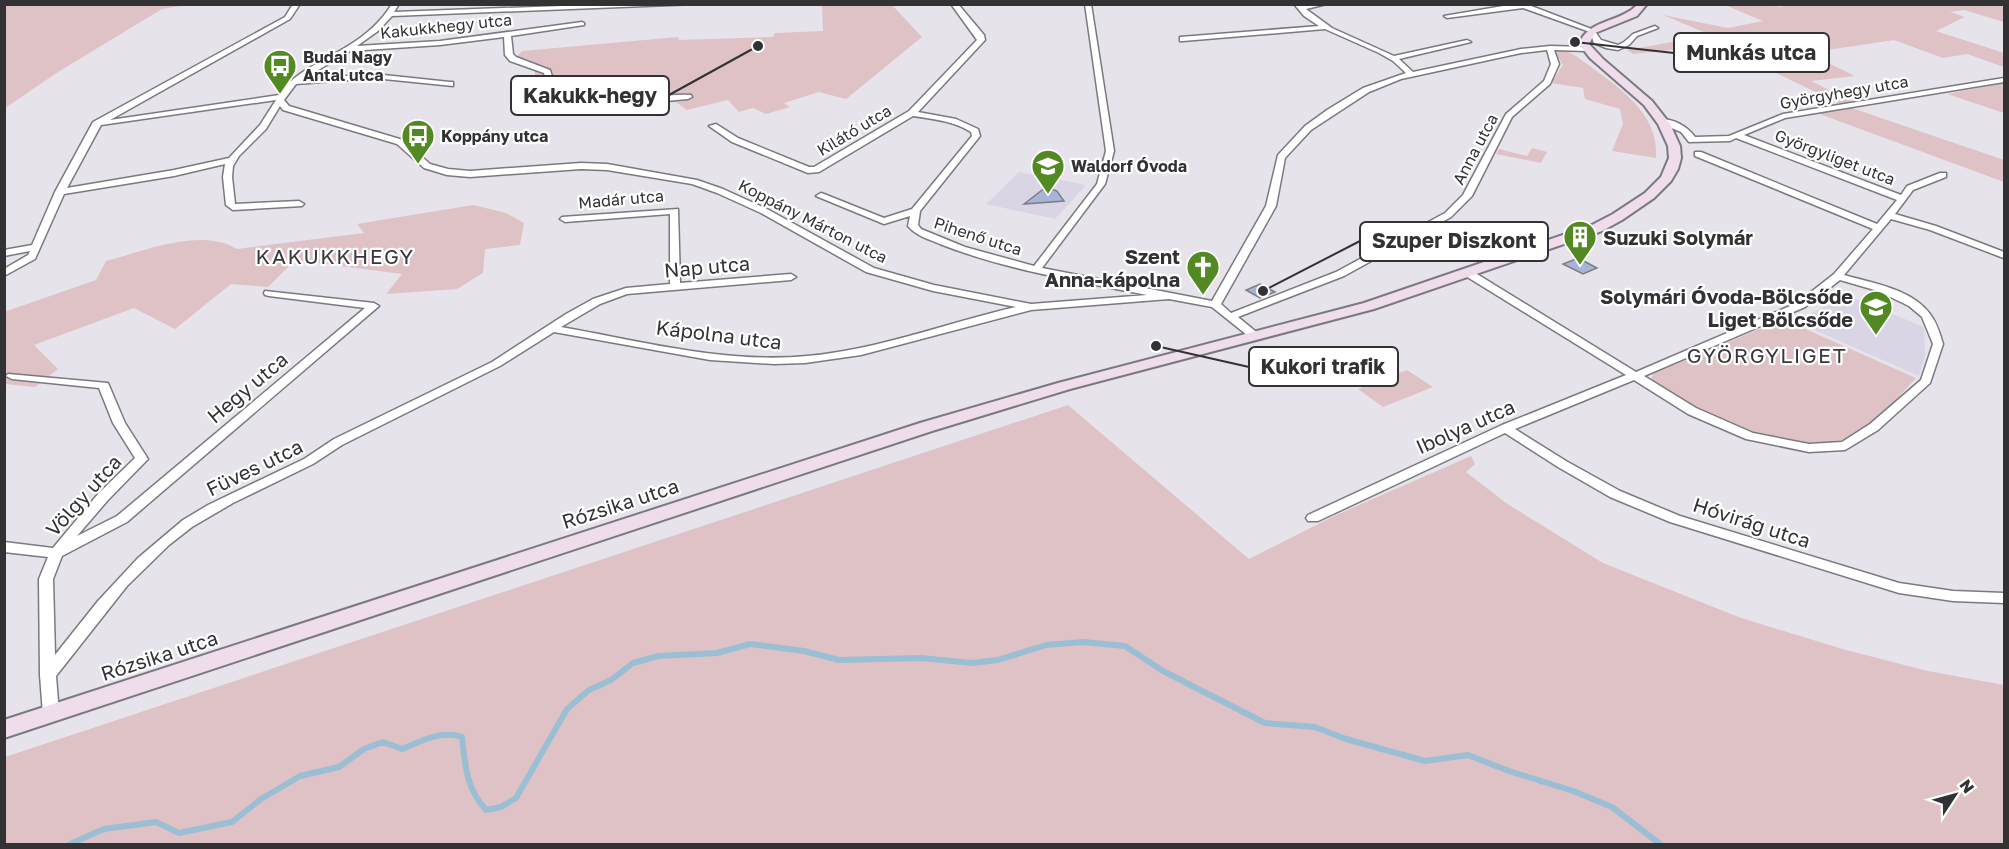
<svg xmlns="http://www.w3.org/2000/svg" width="2009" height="849" viewBox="0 0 2009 849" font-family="'Golos Text',sans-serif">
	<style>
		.built { fill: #dad5e4 }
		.green { fill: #dfc2c6 }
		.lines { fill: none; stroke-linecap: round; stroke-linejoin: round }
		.stream { stroke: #9abed3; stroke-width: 6 }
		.building { fill: #a7b4d5; stroke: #7c7e86; stroke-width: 1.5 }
		.street-casing { stroke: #7b7980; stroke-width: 3 }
		.secondary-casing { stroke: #7b7980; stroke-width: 4 }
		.street { fill: #fff; fill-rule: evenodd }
		.secondary { fill: #efddeb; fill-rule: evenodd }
		.labels { text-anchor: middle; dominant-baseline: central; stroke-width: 4.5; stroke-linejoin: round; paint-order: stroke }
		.far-street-label { font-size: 16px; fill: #323134; stroke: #fff }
		.far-poi-label { font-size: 16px; font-weight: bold; fill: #323134; stroke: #fff; text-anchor: start }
		.poi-label { font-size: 20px; font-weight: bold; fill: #323134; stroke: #fff; text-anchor: end }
		.street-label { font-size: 20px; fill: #323134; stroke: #fff }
		.neighbourhood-label { font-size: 21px; letter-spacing: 1.5px; fill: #39373d; stroke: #fff }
		.leader { fill: none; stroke: #323134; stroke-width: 2 }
		.callout-dot { fill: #323134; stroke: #fff; stroke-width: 2 }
		.callout { fill: #fff; stroke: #323134; stroke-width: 2 }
		.callout-label { font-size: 21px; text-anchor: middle; font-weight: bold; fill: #323134 }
	</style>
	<rect width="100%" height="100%" fill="#e6e3eb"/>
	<g class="built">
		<path d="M1019,172L1086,185L1055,219L986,204Z"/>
		<path d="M1841,293L1924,327L1925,355L1919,376L1794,321L1833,303Z"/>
	</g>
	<g class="green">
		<path d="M5,4H187V5L162,9L58,72L5,108Z"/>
		<path d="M1753,4L1782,7L1786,4L2004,5V22L1964,10L1950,12L1965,17L1936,31L2004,53V67L1967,54L1943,58L1894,40L1808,53L1855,76L1811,81L1853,102L1843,105L2004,160V182L1817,113L1845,106L1717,45L1633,54L1627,50L1695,38L1706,33L1663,15L1728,28L1763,21L1725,5Z"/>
		<path d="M822,5H892L922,37L846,99L819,92L784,103L790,107L766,114L753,108L739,112L728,100L687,110L676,102L649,104L560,102L534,97L535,69L513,61L522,51L678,37L679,40L773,37L775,33L823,31Z"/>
		<path d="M1562,51H1567L1576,56C1610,82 1660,109 1656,158L1612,151L1623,124L1620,109L1585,99L1583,88L1551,83L1563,65L1556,53Z"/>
		<path d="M2004,83V113L1947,94Z"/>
		<path d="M1532,148L1547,152L1541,163L1496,154L1499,149L1527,156Z"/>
		<path d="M473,205L506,213L524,223L520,245L485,249L483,273L457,289L386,294L402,274L295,260L268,287L231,284L175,329L134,308L34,345L58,369L35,387L5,384L4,312L96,280L106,261C145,251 200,227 237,249L364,233L357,224Z"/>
		<path d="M1783,319L1916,378C1895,400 1873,430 1844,441C1798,460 1686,411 1651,380L1653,374Z"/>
		<path d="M1407,370L1433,387L1383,407L1358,389Z"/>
		<path d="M1068,405L1249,559L1334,516L1471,456L1475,464L1466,472L1506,503L1603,563L1741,618L1846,650L1928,671L2004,685V844H5V757Z"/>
	</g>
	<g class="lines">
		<path class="stream" d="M70,844L104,829L156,822L179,833L232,822L261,799L300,776L339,767L364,749L383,742L402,749C422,741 441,730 462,737C465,765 466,788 486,810L501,807L516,798L567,709L589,690L611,680L633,663L658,656L717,653L750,644L804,651L839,660L921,658L972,663L998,660L1046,645L1083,642L1125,646L1163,671L1265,723L1315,727L1346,739L1425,761L1468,755L1509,771L1573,791L1612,807L1660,844"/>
	</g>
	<g class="building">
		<path d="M1046,187L1057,191L1064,201L1024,204Z"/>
		<path d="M1578,258L1597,268L1583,274L1563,264Z"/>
		<path d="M1260,284L1275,292L1260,298L1246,290Z"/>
	</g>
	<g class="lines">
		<g class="street-casing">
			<g id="street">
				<path d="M293,4H300L290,19L110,120L279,95C295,71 324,61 348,46C366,35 381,22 392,4H399L394,12L617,4H696L392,16L378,31L357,46L440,41L582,22L584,23V25L511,36L513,54L516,57L550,70L556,89C587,102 620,100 653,97C665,96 679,94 691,95L692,97L688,99C642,103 593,110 549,92L544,73L510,61L505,55L504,37L440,45L350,51L303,79L374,74L450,82H453V86L374,78L296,84L284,100L289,106L403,140L430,164L448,169L470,171L581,163L607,164L697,180L723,189L767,209L874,268L934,285L1031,304L1147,295C1077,281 1006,270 940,244C929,239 916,236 908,226L910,216L884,224L816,196L821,193L824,194L884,218L912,209L972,136L971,132C954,121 933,119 913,116L819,172L808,173L732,142L709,126L716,124L738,138L809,167H814L909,111L977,40L951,4H958L984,35L985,40L918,112L956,119L978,129L980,136L920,211L918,225L921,229L965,247L1034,266L1097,184L1106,151L1085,4H1091L1114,151L1105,184L1042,268L1212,301L1266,206L1278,155L1305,126L1327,110L1363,88L1406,73L1393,61L1379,53L1325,29L1183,41H1180V37L1319,26L1304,16L1294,4H1327L1306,9L1332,28L1394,56L1467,40L1471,42L1399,59L1413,72L1521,49L1550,46L1587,47L1591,49L1587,51L1554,50L1559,64L1550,84L1512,117L1472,196L1451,217L1344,276L1238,317L1260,335L1261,337L1260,339H1252L1212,307L1169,299L1031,310L861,355L805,363L774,364L710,360L554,332L500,366L342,445L313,464L233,503L192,527L169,545L127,586L56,676L59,714L57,718L51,720L45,718L43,714L40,675L39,579L48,557L4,552V542L53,548L98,494L135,458L113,423L99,388L12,379L6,376L8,374L108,383L125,423L148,459L108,500L77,536L117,516L365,308L269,296L265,295L264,293L265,291L374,303L379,306L127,522L62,556L53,579L55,655L98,601L138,558L183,520L208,505L304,459L334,439L492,362L566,314L593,299L626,288L670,284V214L565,222L560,219L562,217L678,209L680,283L791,274L796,277L791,280L627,294L600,304L561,327C641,341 725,364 807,356C878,350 946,323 1016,307L933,291L866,272L761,213L717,193L692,184L607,170L581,169L470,177L447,175L424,168L397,144L283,110L280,106L266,129L239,156L233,166L232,177L235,204L299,201L304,204L302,206L233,210L226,205L223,177L225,164L174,176L64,194L35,259L4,276V269L28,255L30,251L4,256V250L32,245L55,192L93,122L285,17ZM1547,50L1551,64L1544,81L1506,114L1463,195L1445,213L1336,272L1231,313L1221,304L1276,206L1285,158L1311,130L1369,92L1401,79L1521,53ZM276,100L260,125L229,158L174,170L67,188L101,125Z"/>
				<path d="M1515,4H1526L1594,30L1601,40L1618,45L1624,42L1633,34L1655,26L1658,28L1637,36L1629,45L1618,50L1606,48L1594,43L1590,32L1523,8L1447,18L1444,16Z"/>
				<path d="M2004,78V82L1785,118L1744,135L1901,195L1907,186L1940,173H1946V177L1913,190L1895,214L1936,226L2004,252V258L2001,257L1930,230L1891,219L1844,275C1872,283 1912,289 1930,314C1937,323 1940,334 1943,344L1930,383L1878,430L1845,450L1809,452L1746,439L1688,414L1634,380L1515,429L1566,461L1620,491L1680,516L1899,583L1953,591L2004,593V603L1953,601L1899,593L1670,522L1610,497L1558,467L1505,433L1318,521H1308L1306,518L1308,515L1502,425L1626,375L1464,275V271H1472L1636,372L1797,303L1834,274L1873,229L1695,156V152H1701L1877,224L1897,200L1736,138L1730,141L1689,142L1681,132L1660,123V119C1674,119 1687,126 1695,137L1729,136L1783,114ZM1840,280L1878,291L1909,306L1922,317L1933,344L1921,380L1870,424L1842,442L1809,444L1753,433L1696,408L1644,376L1805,307Z"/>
			</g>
		</g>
		<g class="secondary-casing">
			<path id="secondary" d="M1638,4H1647L1637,16L1595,33L1589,44L1603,59L1652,101L1670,124L1680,146L1681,158L1678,169L1671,181L1654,198L1622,220L1602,231L1374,309L1070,389L932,431L4,738V720L920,423L1058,383L1364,303L1592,225L1613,214L1645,193L1661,177L1669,158L1668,146L1658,124L1644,105L1590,58L1579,44C1588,19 1621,23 1638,4Z"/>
		</g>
		<use href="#street" class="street"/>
		<use href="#secondary" class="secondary"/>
	</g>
	<defs>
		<g id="bus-pin" transform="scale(1.725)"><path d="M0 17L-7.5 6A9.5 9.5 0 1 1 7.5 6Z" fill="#538923" stroke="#fff"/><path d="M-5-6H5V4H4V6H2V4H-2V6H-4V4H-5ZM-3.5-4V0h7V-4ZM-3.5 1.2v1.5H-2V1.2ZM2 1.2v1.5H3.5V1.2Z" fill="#fff"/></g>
		<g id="school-pin" transform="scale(1.725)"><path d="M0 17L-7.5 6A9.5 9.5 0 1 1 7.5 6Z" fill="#538923" stroke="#fff"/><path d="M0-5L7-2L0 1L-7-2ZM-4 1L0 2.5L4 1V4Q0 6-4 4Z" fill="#fff"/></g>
		<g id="building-pin" transform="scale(1.725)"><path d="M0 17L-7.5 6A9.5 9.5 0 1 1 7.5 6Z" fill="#538923" stroke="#fff"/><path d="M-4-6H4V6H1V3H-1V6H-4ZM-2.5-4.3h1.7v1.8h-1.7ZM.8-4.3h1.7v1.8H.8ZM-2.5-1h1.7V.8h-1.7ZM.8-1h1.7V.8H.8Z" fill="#fff"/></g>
		<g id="church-pin" transform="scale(1.725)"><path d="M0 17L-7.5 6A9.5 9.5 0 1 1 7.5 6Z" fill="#538923" stroke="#fff"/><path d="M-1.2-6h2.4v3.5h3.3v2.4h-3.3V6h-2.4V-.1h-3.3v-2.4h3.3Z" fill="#fff"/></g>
	</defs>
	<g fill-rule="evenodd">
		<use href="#bus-pin" x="280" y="66"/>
		<use href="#bus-pin" x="418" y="136"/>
		<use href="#school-pin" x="1048" y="166"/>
		<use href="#building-pin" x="1580" y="237"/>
		<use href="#church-pin" x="1203" y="267"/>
		<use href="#school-pin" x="1876" y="307"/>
	</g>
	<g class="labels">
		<g class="far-street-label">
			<text transform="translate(446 26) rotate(-6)">Kakukkhegy utca</text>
			<text transform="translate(1844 92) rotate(-10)">Györgyhegy utca</text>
			<text transform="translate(854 130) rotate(-31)">Kilátó utca</text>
			<text transform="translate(1475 149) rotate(-62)">Anna utca</text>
			<text transform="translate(1835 157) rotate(21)">Györgyliget utca</text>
			<text transform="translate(621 199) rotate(-5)">Madár utca</text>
			<text transform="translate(813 221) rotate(27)">Koppány Márton utca</text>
			<text transform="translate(978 236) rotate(18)">Pihenő utca</text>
		</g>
		<g class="far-poi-label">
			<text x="303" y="57">Budai Nagy<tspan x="303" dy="18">Antal utca</tspan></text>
			<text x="441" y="136">Koppány utca</text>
			<text x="1071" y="166">Waldorf Óvoda</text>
		</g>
		<g class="poi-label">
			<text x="1603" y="237" text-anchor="start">Suzuki Solymár</text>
			<text x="1180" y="256">Szent<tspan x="1180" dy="23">Anna-kápolna</tspan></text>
			<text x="1853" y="296">Solymári Óvoda-Bölcsőde<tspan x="1853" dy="23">Liget Bölcsőde</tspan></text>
		</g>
		<g class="street-label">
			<text transform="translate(707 266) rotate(-5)">Nap utca</text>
			<text transform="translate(719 334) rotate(7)">Kápolna utca</text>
			<text transform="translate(247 387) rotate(-40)">Hegy utca</text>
			<text transform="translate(1465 426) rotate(-24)">Ibolya utca</text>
			<text transform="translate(254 467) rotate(-26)">Füves utca</text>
			<text transform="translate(83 495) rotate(-48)">Völgy utca</text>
			<text transform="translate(620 503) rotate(-18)">Rózsika utca</text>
			<text transform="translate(1752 522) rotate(18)">Hóvirág utca</text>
			<text transform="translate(159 655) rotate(-18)">Rózsika utca</text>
		</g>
		<g class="neighbourhood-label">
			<text x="335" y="256">KAKUKKHEGY</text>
			<text x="1767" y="355">GYÖRGYLIGET</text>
		</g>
	</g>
	<path class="leader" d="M1575 42L1674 53M758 46L669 95M1263 291L1360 241M1156 346L1249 367"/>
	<g class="callout-dot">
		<circle cx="1575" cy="42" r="6"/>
		<circle cx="758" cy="46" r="6"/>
		<circle cx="1263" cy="291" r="6"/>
		<circle cx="1156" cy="346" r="6"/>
	</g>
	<g class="callout">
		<rect x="1674" y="33" width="155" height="39" rx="6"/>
		<rect x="511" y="76" width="158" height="39" rx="6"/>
		<rect x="1360" y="222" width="188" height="39" rx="6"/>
		<rect x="1249" y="347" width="149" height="39" rx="6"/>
	</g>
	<g class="callout-label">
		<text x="1751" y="60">Munkás utca</text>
		<text x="590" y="103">Kakukk-hegy</text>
		<text x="1454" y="248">Szuper Diszkont</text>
		<text x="1323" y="374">Kukori trafik</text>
	</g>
	<rect width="2009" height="849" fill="none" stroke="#323134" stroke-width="12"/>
	<g transform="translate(1955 795) rotate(54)" stroke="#ffffff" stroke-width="4.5" paint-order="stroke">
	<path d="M0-4.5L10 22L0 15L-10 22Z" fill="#323134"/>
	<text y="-9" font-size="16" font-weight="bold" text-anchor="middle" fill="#323134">N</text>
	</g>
</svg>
